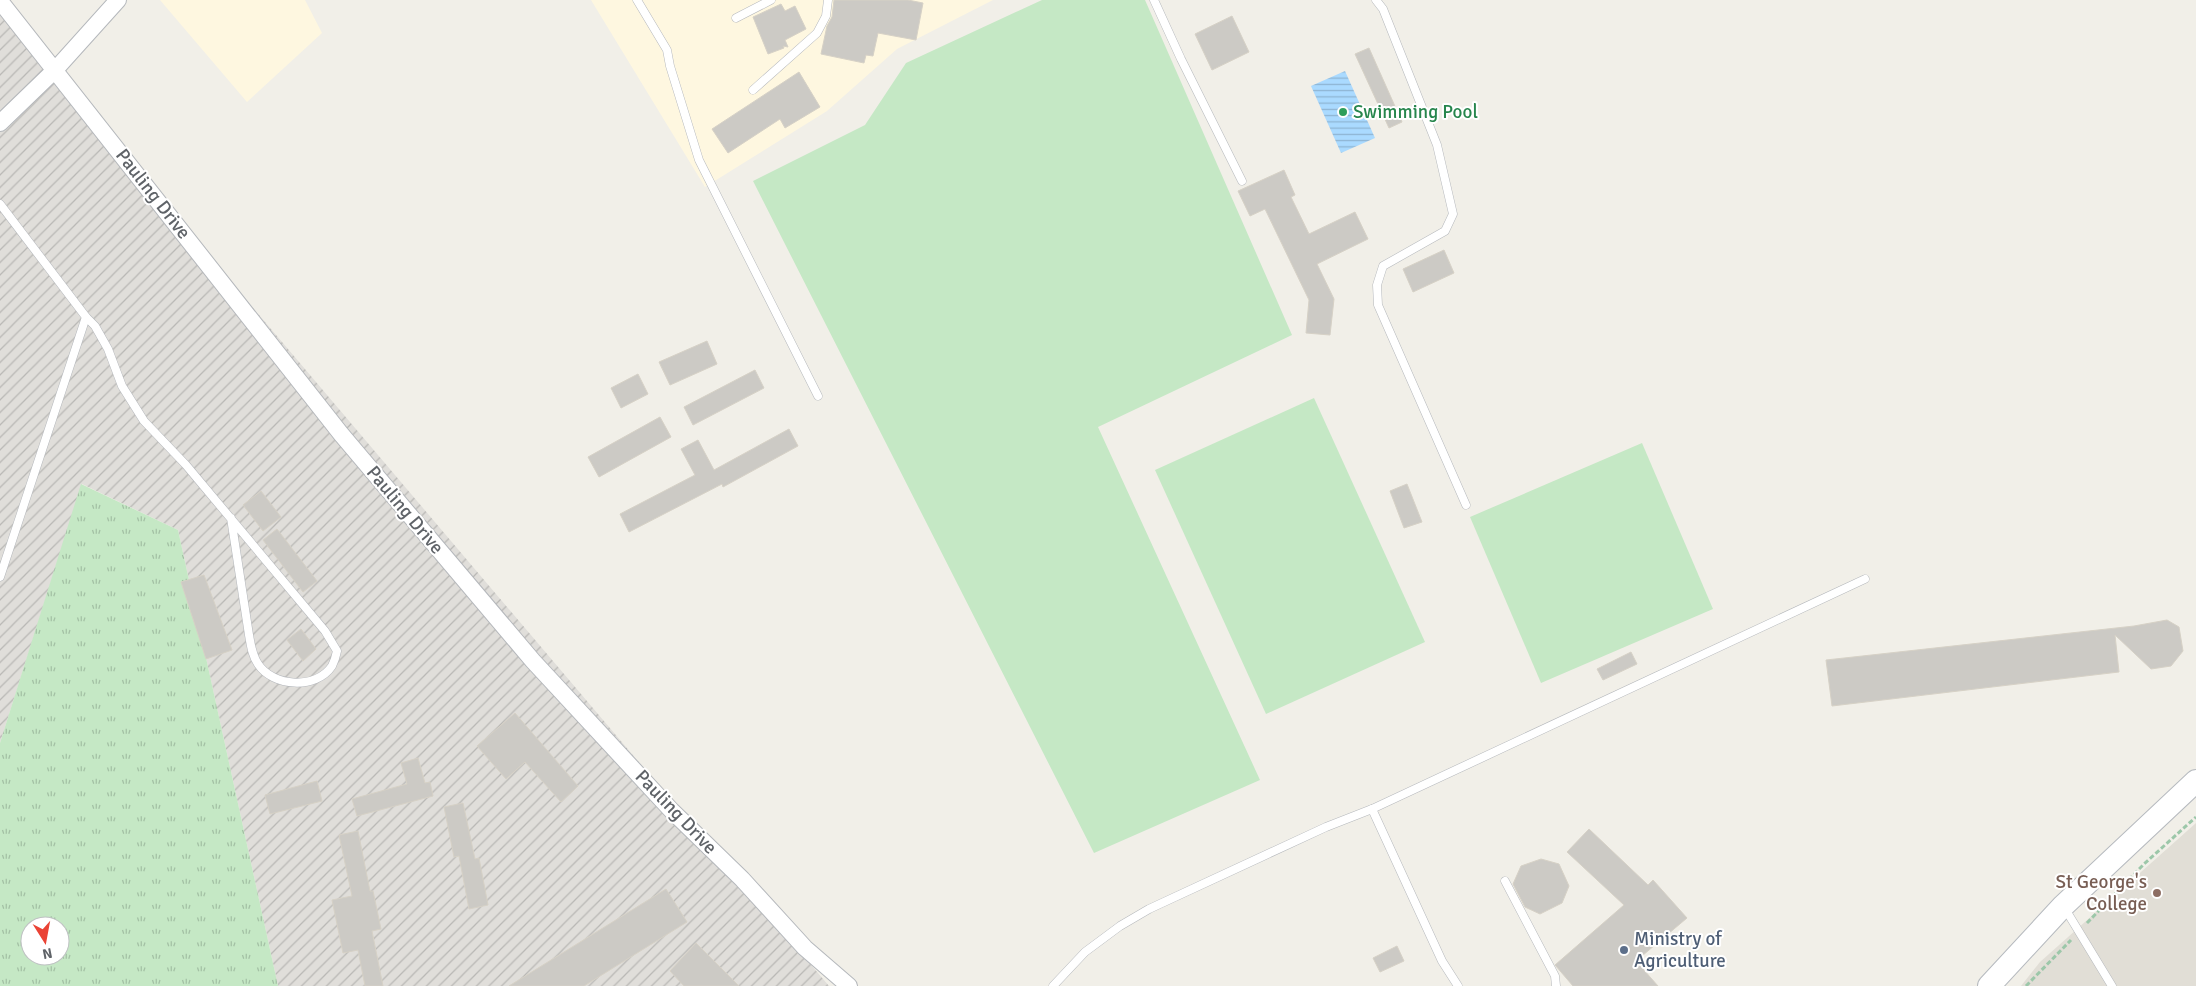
<svg xmlns="http://www.w3.org/2000/svg" width="2196" height="986" viewBox="0 0 2196 986" font-family="Signika,sans-serif">
	<style>
		.commercial { fill: #fef7e0 }
		.industrial { fill: url(#industrial-furrows) }
		.education { fill: #e1ded6 }
		.grass { fill: url(#grass-tufts); fill-rule: evenodd }
		.garden { fill: #c5e8c5 }
		.water { fill: url(#water-rules) }
		.building { fill: #cccac5; stroke: #d6d1c6 }
		.lines { fill: none; stroke-linecap: round; stroke-linejoin: round }
		.service-casing { stroke: #b5b8bc; stroke-width: 9 }
		.minor-casing { stroke: #b5b8bc; stroke-width: 18 }
		.secondary-casing { stroke: #b6babf; stroke-width: 24 }
		.path { stroke: #9cc7a9; stroke-width: 3; stroke-dasharray: 5 2.5; stroke-linecap: butt }
		.service { stroke: #fff; stroke-width: 8 }
		.minor { stroke: #fff; stroke-width: 16 }
		.secondary { stroke: #fff; stroke-width: 22 }
		.leisure-dot { fill: #2e9e5b; stroke: #fff; stroke-width: 2 }
		.education-dot { fill: #8d6e63; stroke: #fff; stroke-width: 2 }
		.service-dot { fill: #5c6f8a; stroke: #fff; stroke-width: 2 }
		.labels { text-anchor: middle; dominant-baseline: central; stroke-width: 4; stroke-linejoin: round; paint-order: stroke }
		.leisure-label { font-size: 19px; fill: #27864d; stroke: #fff; text-anchor: start }
		.street-label { font-size: 19px; fill: #5f6368; stroke: #fff }
		.education-label { font-size: 19px; fill: #785e54; stroke: #fff; text-anchor: end }
		.service-label { font-size: 19px; fill: #4e5e75; stroke: #fff; text-anchor: start }
	</style>
	<defs>
		<pattern id="industrial-furrows" width="10" height="10" patternUnits="userSpaceOnUse" patternTransform="scale(1.25)"><rect width="10" height="10" fill="#e0deda"/><path d="M-1 1l2-2M0 10L10 0M9 11l2-2" fill="none" stroke="#b9b8b5"/></pattern>
		<pattern id="grass-tufts" width="24" height="20" patternUnits="userSpaceOnUse" patternTransform="scale(1.25)"><rect width="24" height="20" fill="#c5e8c5"/><path d="M3 7l-1-3M5 7V3M7 7l1-3M15 17l-1-3M17 17v-4M19 17l1-3" fill="none" stroke="#a3c0a4"/></pattern>
		<pattern id="water-rules" width="6" height="5" patternUnits="userSpaceOnUse" patternTransform="scale(1.25)"><rect width="6" height="5" fill="#aadaff"/><path d="M0 2.5h6" fill="none" stroke="#8eb4d2"/></pattern>
	</defs>
	<rect width="100%" height="100%" fill="#f1efe8"/>
	<g class="commercial">
		<path d="M160,0H305L322,33L247,102Z"/>
		<path d="M591,0H993L897,49L827,111L705,187Z"/>
	</g>
	<path class="industrial" d="M0,10L829,986H278L178,530L82,484L0,743Z"/>
	<path class="education" d="M2196,823V986H2021L2040,962Z"/>
	<path class="grass" d="M81,484L178,530L278,986H0V743ZM30,926H60V956H30Z"/>
	<g class="garden">
		<path d="M1042,0H1145L1292,335L1098,427L1260,780L1094,853L753,181L865,125L906,63Z"/>
		<path d="M1314,398L1425,642L1266,714L1155,470Z"/>
		<path d="M1642,443L1713,609L1541,683L1470,517Z"/>
	</g>
	<path class="water" d="M1345,71L1375,138L1341,153L1311,86Z"/>
	<g class="building">
		<path d="M834,0H908L923,3L916,40L878,33L873,56L866,55L864,63L821,54L827,26L832,17Z"/>
		<path d="M781,4L785,11L795,6L806,29L785,40L788,47L783,46L784,48L768,54L753,17Z"/>
		<path d="M1232,16L1249,52L1212,70L1195,34Z"/>
		<path d="M1369,48L1402,122L1389,128L1355,54Z"/>
		<path d="M799,72L820,107L785,128L780,119L728,153L712,129Z"/>
		<path d="M1284,170L1295,195L1291,197L1309,234L1355,212L1368,239L1317,264L1334,299L1330,335L1306,333L1309,300L1265,209L1250,216L1238,191Z"/>
		<path d="M1444,250L1454,273L1413,292L1403,269Z"/>
		<path d="M707,341L717,364L670,385L659,362Z"/>
		<path d="M755,370L764,388L693,425L684,407Z"/>
		<path d="M638,374L648,394L621,408L611,388Z"/>
		<path d="M660,417L671,437L599,477L588,457Z"/>
		<path d="M789,429L798,446L723,487L722,484L629,532L620,514L695,475L681,449L698,440L714,470Z"/>
		<path d="M1407,484L1422,522L1404,528L1390,491Z"/>
		<path d="M261,491L281,517L263,531L243,505Z"/>
		<path d="M277,529L317,581L303,592L263,540Z"/>
		<path d="M204,575L232,650L206,659L181,582Z"/>
		<path d="M2167,620L2179,627L2183,651L2171,666L2151,669L2115,635L2119,672L1832,706L1826,660L2134,626Z"/>
		<path d="M301,629L316,649L303,661L287,640Z"/>
		<path d="M1631,652L1637,664L1603,680L1597,669Z"/>
		<path d="M515,713L578,786L561,802L525,762L506,779L477,746Z"/>
		<path d="M418,758L425,783L430,782L433,796L357,816L352,799L407,784L401,763Z"/>
		<path d="M317,781L322,801L270,814L265,795Z"/>
		<path d="M463,803L475,859L479,858L488,905L469,909L459,856L454,857L444,807Z"/>
		<path d="M1589,829L1648,885L1653,880L1687,918L1636,961L1658,986H1573L1555,965L1624,905L1567,852Z"/>
		<path d="M358,831L370,891H373L381,929L372,931L383,986H365L358,950L343,953L332,900L352,896L339,835Z"/>
		<path d="M1541,859L1559,864L1569,886L1562,903L1540,914L1525,907L1513,884L1521,866Z"/>
		<path d="M666,889L687,922L584,986H509Z"/>
		<path d="M696,943L739,986H684L670,971Z"/>
		<path d="M1397,946L1404,961L1380,972L1373,958Z"/>
	</g>
	<g class="lines">
		<g class="service-casing">
			<g id="service">
				<path d="M637,0L667,50L670,66L699,160L818,396"/>
				<path d="M1154,0L1181,59L1242,181"/>
				<path d="M1376,0L1383,9L1437,145L1453,214L1445,231L1383,266L1377,285L1378,305L1466,505"/>
				<path d="M736,18L771,0"/>
				<path d="M753,90L817,33L826,16L828,0"/>
				<path d="M0,204L86,317L0,577"/>
				<path d="M86,317L95,326L108,349L122,386L144,421L186,465L325,631L337,651C336,656 334,662 332,666C316,690 273,687 258,664C252,655 251,646 249,635L231,518"/>
				<path d="M1372,809L1442,961L1458,986"/>
				<path d="M1505,881L1555,976L1556,986"/>
				<path d="M2064,907L2112,986"/>
				<path d="M1053,986L1085,952L1120,926L1149,909L1326,827L1372,809L1865,579"/>
			</g>
		</g>
		<g class="minor-casing">
			<g id="minor">
				<path d="M0,1L341,434L533,661L672,811L742,879L805,948L849,986"/>
				<path d="M0,123L55,70L118,0"/>
			</g>
		</g>
		<g class="secondary-casing">
			<path id="secondary" d="M1989,986L2063,906L2196,781"/>
		</g>
		<g class="path">
			<path d="M2087,923L2144,864L2196,817"/>
			<path d="M2026,986L2071,940"/>
		</g>
		<use href="#service" class="service"/>
		<use href="#minor" class="minor"/>
		<use href="#secondary" class="secondary"/>
	</g>
	<circle class="leisure-dot" cx="1343" cy="112" r="5"/>
	<circle class="education-dot" cx="2157" cy="893" r="5"/>
	<circle class="service-dot" cx="1624" cy="950" r="5"/>
	<g class="labels">
		<g class="leisure-label">
			<text x="1353" y="112">Swimming Pool</text>
		</g>
		<g class="street-label">
			<text transform="translate(153 194) rotate(52)">Pauling Drive</text>
			<text transform="translate(405 510) rotate(50)">Pauling Drive</text>
			<text transform="translate(676 812) rotate(46)">Pauling Drive</text>
		</g>
		<g class="education-label">
			<text x="2147" y="882">St George's<tspan x="2147" dy="22">College</tspan></text>
		</g>
		<g class="service-label">
			<text x="1634" y="939">Ministry of<tspan x="1634" dy="22">Agriculture</tspan></text>
		</g>
	</g>
	<g transform="translate(45 941) rotate(169)"><circle r="24" fill="#ffffff" stroke="#bfc1c3"/>
	<path d="M0-4L9 19L0 12L-9 19Z" fill="#ea4335"/>
	<text y="-8" font-size="14" font-weight="bold" text-anchor="middle" fill="#5f6368">N</text>
	</g>
</svg>
